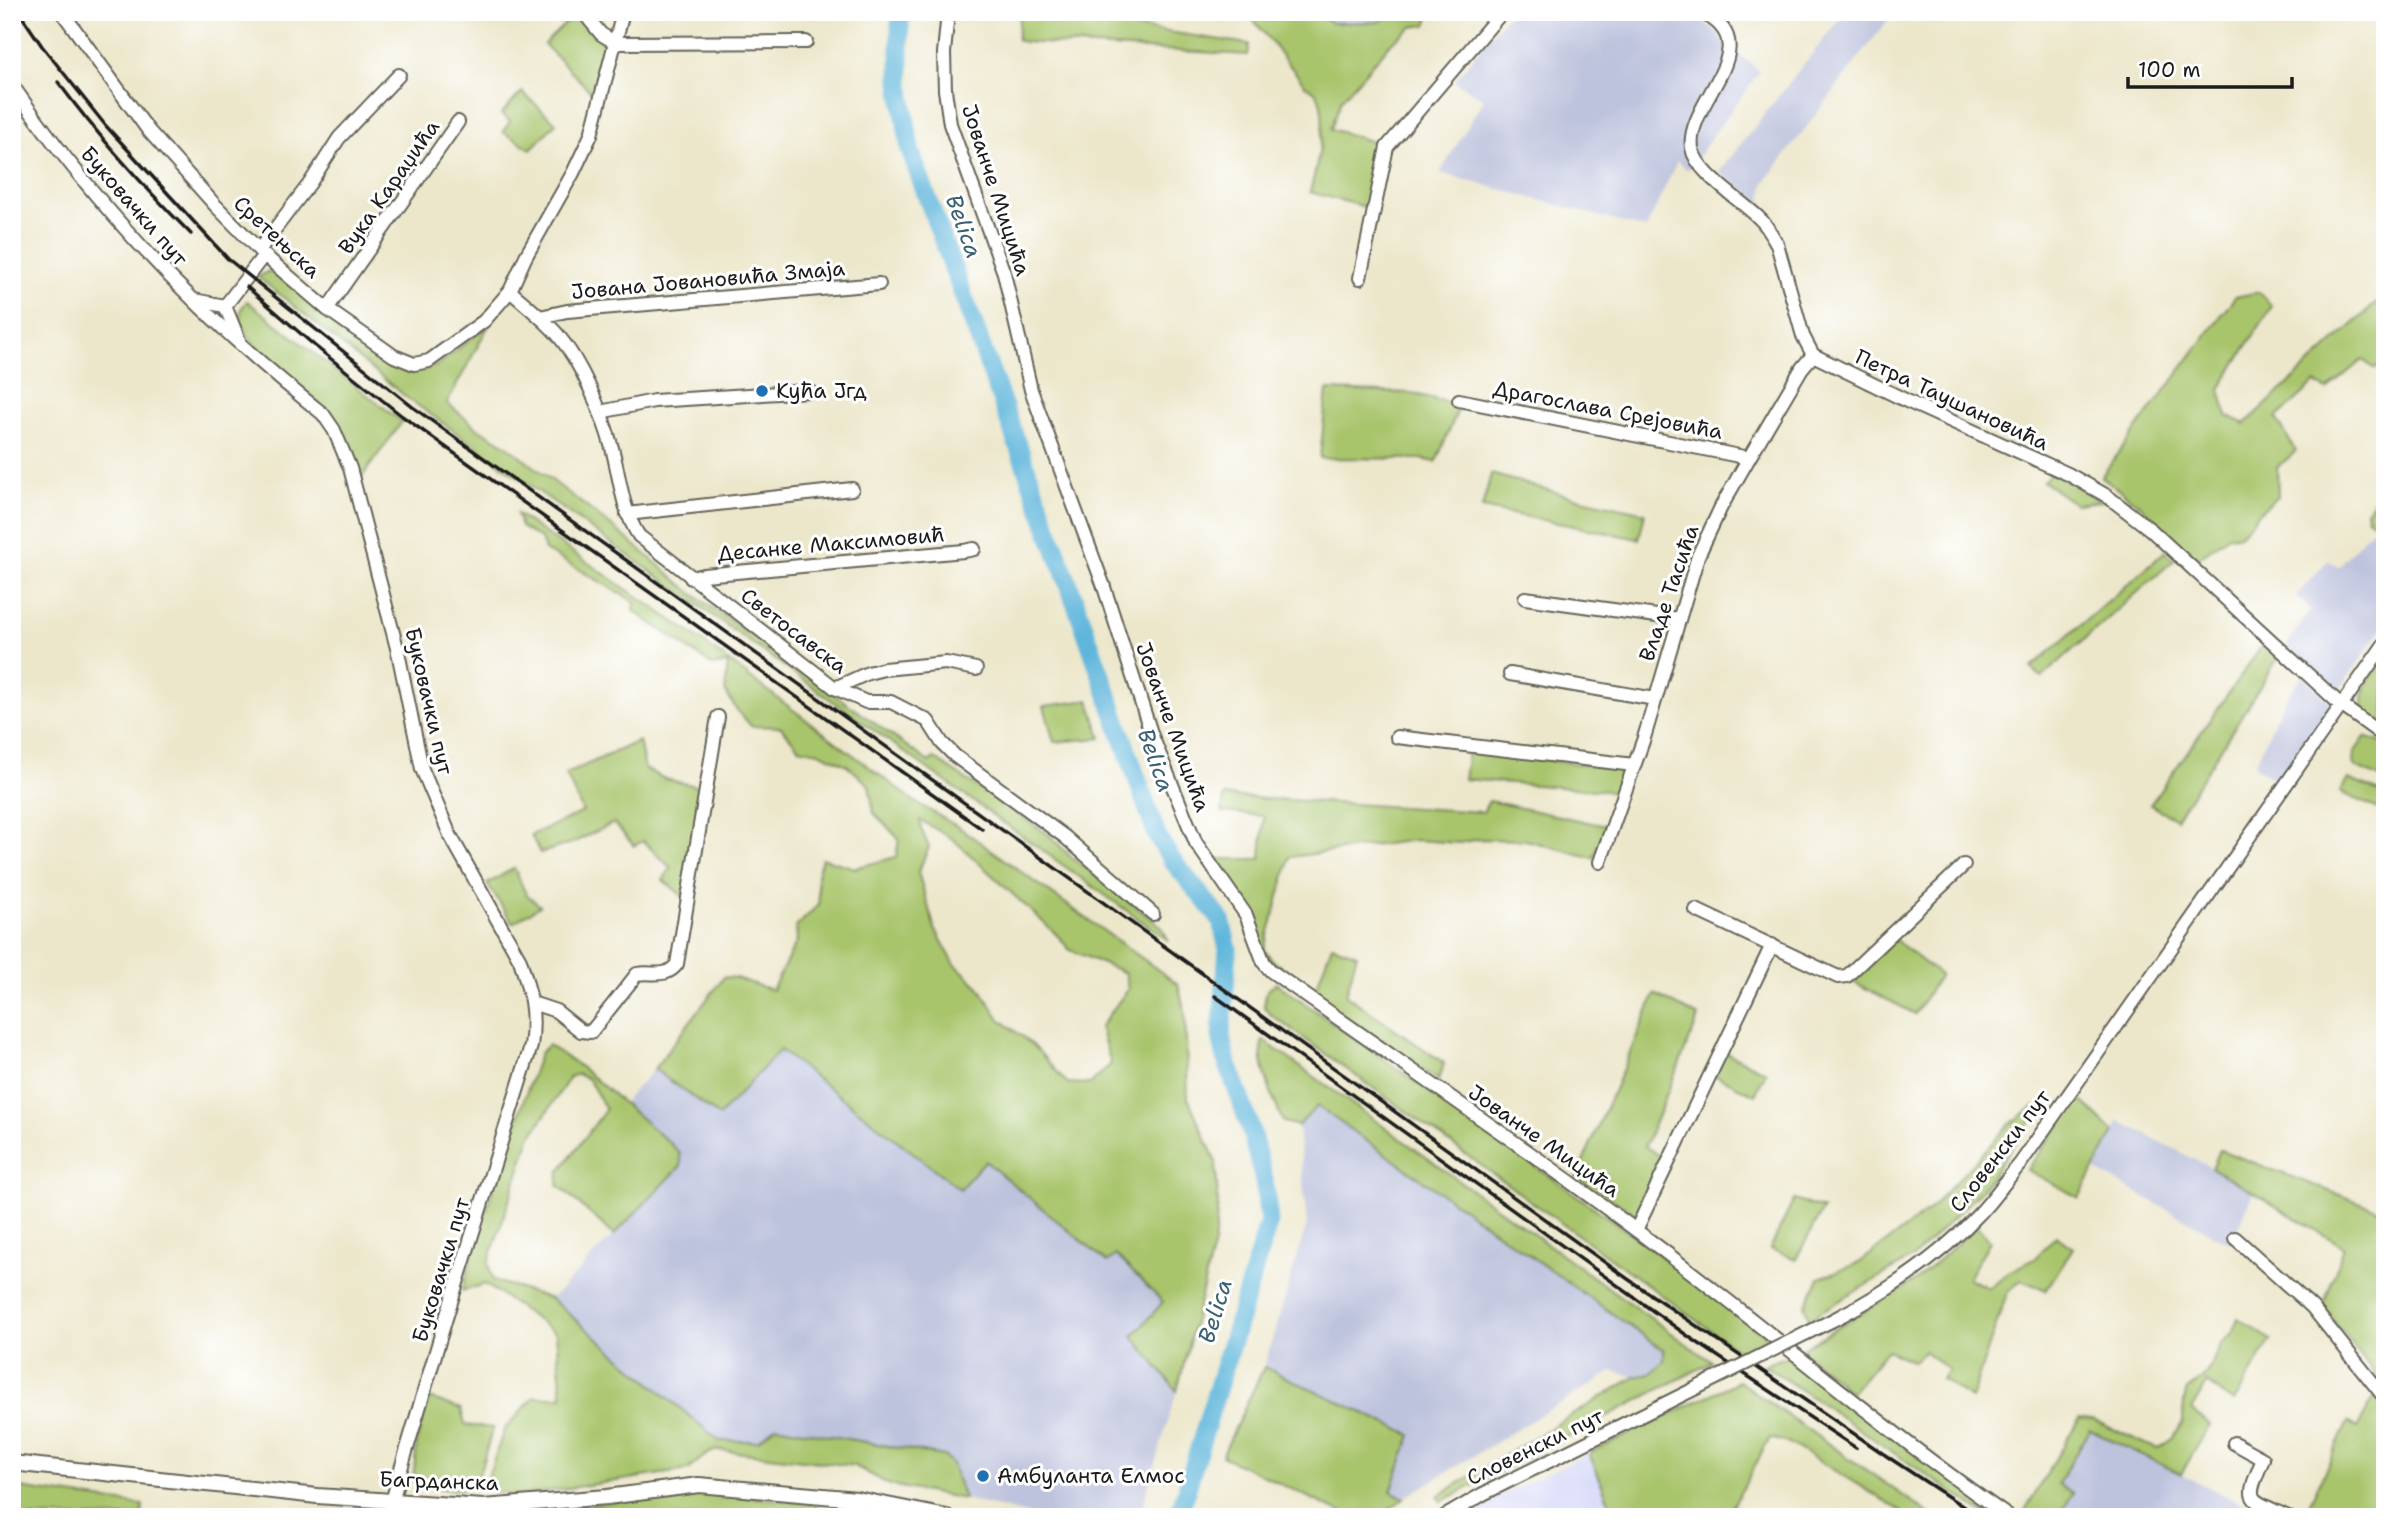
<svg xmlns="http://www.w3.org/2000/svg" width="2397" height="1529" viewBox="0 0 2397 1529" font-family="'Shantell Sans',sans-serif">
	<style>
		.built { fill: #d6d8f8 }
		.industrial { fill: #bec3dd }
		.green { fill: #a8c56c; stroke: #627044; stroke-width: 2; fill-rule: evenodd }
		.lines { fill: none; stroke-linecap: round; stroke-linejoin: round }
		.river { stroke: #5eb6db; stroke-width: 19 }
		.minor-casing { stroke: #656359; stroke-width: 16 }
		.major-casing { stroke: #656359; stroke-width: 18 }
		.minor { stroke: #fff; stroke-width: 12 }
		.major { stroke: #fff; stroke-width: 14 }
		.rail { stroke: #1c1c1c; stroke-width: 3.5 }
		.minor-bridge-casing { stroke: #656359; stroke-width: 16; stroke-linecap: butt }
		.minor-bridge { stroke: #fff; stroke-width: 12 }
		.poi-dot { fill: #1f6fb2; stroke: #fff; stroke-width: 2.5 }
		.labels { text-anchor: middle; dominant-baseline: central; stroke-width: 6; stroke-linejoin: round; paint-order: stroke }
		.street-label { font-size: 21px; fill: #1c1c1c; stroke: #fff }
		.poi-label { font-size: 21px; fill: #1c1c1c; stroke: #fff; text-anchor: start }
		.water-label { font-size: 23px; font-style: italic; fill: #3a6172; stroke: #fff }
	</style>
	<rect width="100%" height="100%" fill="#fff"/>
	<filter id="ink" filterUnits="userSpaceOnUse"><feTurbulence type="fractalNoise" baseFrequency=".0143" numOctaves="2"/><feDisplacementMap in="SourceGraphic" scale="14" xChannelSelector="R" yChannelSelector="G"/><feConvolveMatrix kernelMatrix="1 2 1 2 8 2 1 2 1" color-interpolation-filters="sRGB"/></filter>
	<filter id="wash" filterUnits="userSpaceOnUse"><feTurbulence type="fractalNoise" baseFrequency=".00686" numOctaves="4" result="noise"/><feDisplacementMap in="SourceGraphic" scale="28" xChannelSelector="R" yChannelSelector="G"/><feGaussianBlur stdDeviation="1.57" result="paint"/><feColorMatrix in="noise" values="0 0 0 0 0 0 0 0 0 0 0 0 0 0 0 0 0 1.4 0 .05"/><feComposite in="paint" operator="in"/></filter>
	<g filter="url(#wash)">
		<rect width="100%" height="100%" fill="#ece7cb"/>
		<path class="built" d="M1589,1453L1615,1517H1465L1472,1509Z"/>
		<g class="industrial">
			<path d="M1318,12H1392L1379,22L1331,23Z"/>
			<path d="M1510,12H1677L1700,19L1718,34L1722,42L1760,71L1688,170L1677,161L1646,229L1440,173L1484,99L1454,81Z"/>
			<path d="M1845,12H1894L1764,183L1762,203L1719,172Z"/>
			<path d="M2375,525L2385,531V624L2338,692L2286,646L2311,609L2296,596L2328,560L2338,567Z"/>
			<path d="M2303,675L2329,701L2330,705L2275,780L2254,766L2283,702Z"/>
			<path d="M779,1050L960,1189L985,1161L1107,1262L1116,1255L1164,1302L1133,1336L1177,1391L1139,1517H1040L964,1499L952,1464L758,1441H719L551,1299L681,1166L680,1154L623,1103L654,1069L719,1116Z"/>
			<path d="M1317,1105L1664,1350V1361L1650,1374L1635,1377L1613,1371L1404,1498L1391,1491L1410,1434L1264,1367L1307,1224L1298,1126Z"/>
			<path d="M2119,1121L2212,1168L2253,1193L2237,1231L2228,1243L2095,1170Z"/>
			<path d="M2090,1430L2270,1517H2059L2073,1493L2057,1484Z"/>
		</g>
		<g class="green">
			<path d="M1020,12H1033L1249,44L1248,55L1024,42L1017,40Z"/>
			<path d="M1247,12H1318L1331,23L1379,22L1392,12H1431L1426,25L1412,27L1391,43L1341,100L1331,129L1380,144L1369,208L1310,192C1316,169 1332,112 1315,92C1313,90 1309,88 1306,86Z"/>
			<path d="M576,13L608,49L596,97L544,44Z"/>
			<path d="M522,92L556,123L531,149L503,132L510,121L501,114Z"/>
			<path d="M269,271L278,276L387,357L409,369L423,370L436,366L489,325L447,403L476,427L506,445L618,531L693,594L929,762L934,758L1049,835L1070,856L1162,927L1168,940L406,397L258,277Z"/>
			<path d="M2259,292L2272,306L2220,389L2227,416L2245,424L2385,295V360L2376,369L2362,360L2327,390L2315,383L2276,418L2296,451L2277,468L2278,496L2261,511L2239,536L2229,535L2196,560L2140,505L2101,477L2235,297Z"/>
			<path d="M247,301L402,422L361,478C353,457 346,431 330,415C310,393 233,342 241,310C242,306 245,304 247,301Z"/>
			<path d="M1327,390L1410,393L1460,405L1436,462L1421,459L1320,458Z"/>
			<path d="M2052,472L2101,501L2075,504L2043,481Z"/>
			<path d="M1491,474L1573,497L1645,513L1639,539L1482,508Z"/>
			<path d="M2385,486V531L2368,519L2366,511Z"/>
			<path d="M517,514L695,636L917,803L960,828L1178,984L1185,1013L1188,1098L1216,1162L1218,1203L1214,1244L1177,1391L1133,1336L1163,1302L1116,1255L1107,1262L985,1161L960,1189L780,1050L719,1116L654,1069L724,977L736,978L772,990L797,941L796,927L819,904L817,875L822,858L855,868L896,857L899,839L874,813L869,785L847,765L819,752L799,748L781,727L751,726L736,709L725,691L728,663L713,666L634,611L635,602L545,550L541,539L521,527ZM920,820L954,840L1057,935L1070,950L1125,973L1128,989L1100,1027L1111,1064L1090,1084L1067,1083L1033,1045L1000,1019L979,987L954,963L935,929L918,872L929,847L921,829Z"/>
			<path d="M2166,551L2174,560L2042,677L2031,668Z"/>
			<path d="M2264,643L2280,655L2176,819L2150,805Z"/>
			<path d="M2385,659V728L2363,711C2361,685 2370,679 2385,659Z"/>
			<path d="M1089,700L1101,738L1054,742L1044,706Z"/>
			<path d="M2365,737L2385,744V780L2357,768L2353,764L2354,753Z"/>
			<path d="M639,741L645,769L665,779L701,787L684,897L663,880L671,868L643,841L634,846L614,823L572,843L540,853L531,835L583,812L566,774Z"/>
			<path d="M1468,750L1620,769L1624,773L1620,792L1464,779Z"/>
			<path d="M2348,779L2385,794V812L2340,792Z"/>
			<path d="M1224,796L1483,812L1489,801L1606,826L1594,858L1526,840L1479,839L1459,843L1415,840L1290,857L1264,950L1275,963L1316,987L1332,945L1357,954L1346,995L1444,1063L1439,1081L1267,962L1244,900L1232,880L1213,859H1261L1264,816L1222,812Z"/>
			<path d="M514,868L526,894L540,906L513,923L487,884Z"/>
			<path d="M1894,939L1940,975L1915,1014L1851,981Z"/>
			<path d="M1276,983L1644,1243L1768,1337L1741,1352L1270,1014L1264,1006L1267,990Z"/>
			<path d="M1655,994L1699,1017L1645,1146L1662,1158L1636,1214L1576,1178Z"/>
			<path d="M1263,1040L1712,1362L1441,1502L1438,1496L1635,1377L1650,1374L1664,1361V1350L1317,1106L1298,1126L1283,1122C1275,1102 1255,1059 1263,1040Z"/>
			<path d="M548,1045L582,1068L671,1144L680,1154L681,1166L614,1235L558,1185L559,1172L606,1109L588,1079L577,1074L570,1077L530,1138L488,1264L493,1280L551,1299L719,1441H758L776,1426L944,1456L952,1464L964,1499L890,1485L855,1466L718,1450C705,1453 699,1461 688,1470L517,1496L493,1491L487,1487V1480L504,1430L534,1397H562L556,1333L485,1284L462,1291L481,1225L540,1053Z"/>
			<path d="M1725,1052L1766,1072L1755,1095L1714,1075Z"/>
			<path d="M2078,1097L2114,1132L2079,1198L2027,1170Z"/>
			<path d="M2035,1106L2038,1111L1983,1188L1915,1256L1809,1319L1805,1306L1819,1278L1859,1263L1929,1210L2010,1124Z"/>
			<path d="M2220,1150L2385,1212V1388L2323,1306L2344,1247L2212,1168Z"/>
			<path d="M1794,1200L1823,1209L1796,1259L1770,1249Z"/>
			<path d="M1977,1226L1990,1241L1968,1278L1988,1288L2010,1271L2034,1259L2056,1236L2073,1248L2046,1290L2021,1280L2007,1293L1971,1399L1942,1379L1949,1370L1924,1351L1914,1362L1887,1350L1851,1393L1801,1349L1915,1281Z"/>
			<path d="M2238,1318L2271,1340L2234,1402L2207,1383L2191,1410L2210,1425L2181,1474L2090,1430L2058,1484L2073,1493L2059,1517H2021L2079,1419L2093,1420L2157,1449L2172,1439L2183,1422L2184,1401L2187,1390L2203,1378L2212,1364L2221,1344L2232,1333Z"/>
			<path d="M1788,1356L2002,1517H1989L1764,1365Z"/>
			<path d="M1264,1367L1411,1435L1391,1491L1404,1498L1380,1517H1350L1222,1456Z"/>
			<path d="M1739,1381L1758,1395L1934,1517H1896L1901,1511L1789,1443L1770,1438L1727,1517H1701L1694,1515L1693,1517H1674L1640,1505L1624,1517H1615L1589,1453Z"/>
			<path d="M2376,1395L2385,1407V1517H2303L2348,1422L2357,1428Z"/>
			<path d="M429,1398L461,1409L465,1425L493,1428L475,1487C458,1492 433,1489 416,1484L413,1478L418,1436Z"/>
			<path d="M12,1487L143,1505L142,1517H16Z"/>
			<path d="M696,1491L813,1504L818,1507L822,1517H493Z"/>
		</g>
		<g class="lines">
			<path class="river" d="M900,12V82L910,150L1082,621L1157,836L1172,860L1221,920L1228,949L1221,1036L1226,1059L1249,1124L1264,1180L1269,1221L1178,1517"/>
		</g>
	</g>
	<g filter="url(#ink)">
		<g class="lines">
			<g class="minor-casing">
				<g id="minor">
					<path d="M62,12L148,130L215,205L264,255L327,309L394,356L414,364L429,361L484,321L510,291L526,256L573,173L591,135L623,12"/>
					<path d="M583,12L601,34L616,43L806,42"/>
					<path d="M948,12L944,53L945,90L950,124L1004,273L1031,390L1103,584L1152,736L1196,843L1246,915L1264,963L1271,971C1393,1058 1517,1141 1637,1231C1763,1324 1880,1428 2009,1517"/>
					<path d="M1700,12C1772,44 1685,102 1692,148C1696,173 1741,200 1759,218C1767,225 1772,235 1777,244L1803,336L1813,355L1909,402L2068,474L2107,496L2151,530L2341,705L2385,737"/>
					<path d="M12,85C98,210 204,320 323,414L334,430L350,468L398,652L422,769L450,835L520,960C530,992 536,1012 531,1046L446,1318L400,1472L388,1517"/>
					<path d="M259,250L310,183L339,138L399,75"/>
					<path d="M1360,278L1387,147L1502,12"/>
					<path d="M510,291C526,305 544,319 558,335C582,364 602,412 612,448C620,477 622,511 639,536L835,688L866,702H891L928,721L942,743L955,756L1065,837L1153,914"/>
					<path d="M194,300L225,306L239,340"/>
					<path d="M225,306L264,255"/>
					<path d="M327,309L458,122"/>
					<path d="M540,317L567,311L879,284"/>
					<path d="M1459,400L1749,458"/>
					<path d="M600,412L654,401L810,391"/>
					<path d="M627,514L852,489"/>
					<path d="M691,578L704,575L964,551L974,549"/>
					<path d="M1525,598L1679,619"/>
					<path d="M1510,674L1655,699"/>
					<path d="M835,688L868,673L884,669L946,663L976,669"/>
					<path d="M1397,737L1634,765"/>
					<path d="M1600,862L1644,738L1698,556L1721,507L1749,458L1802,368L1813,355"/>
					<path d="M1696,910L1838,977L1847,976L1964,865"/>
					<path d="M532,1003L556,1011L581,1031L591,1032L637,974C652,971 666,979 677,964L718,717"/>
					<path d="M1636,1230L1772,945"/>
					<path d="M2235,1238L2312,1307L2385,1398"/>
					<path d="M1831,1321C1886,1293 1937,1259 1979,1214C1994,1199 2006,1180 2020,1164L2385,643"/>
					<path d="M2234,1443L2263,1459C2245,1503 2246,1497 2288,1517"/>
					<path d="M843,1517L857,1499"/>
					<path d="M1444,1517L1483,1494L1638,1417"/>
				</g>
			</g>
			<g class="major-casing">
				<path id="major" d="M12,1463L317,1496L483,1507L607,1497L699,1485L857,1499L947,1517"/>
			</g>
			<use href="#minor" class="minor"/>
			<use href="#major" class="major"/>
			<g class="rail">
				<path d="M19,12L42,46L106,126L228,259L414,408L1628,1279L1891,1459L1979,1517"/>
				<path d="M58,82C98,136 144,187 191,234"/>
				<path d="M247,287L315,346L402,416L982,829"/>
				<path d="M1215,996L1692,1339L1856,1448"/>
			</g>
			<g class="minor-bridge-casing">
				<path id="minor-bridge" d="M1638,1417L1831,1321"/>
			</g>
			<use href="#minor-bridge" class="minor-bridge"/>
		</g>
	</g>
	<g class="poi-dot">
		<circle cx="762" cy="391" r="7"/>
		<circle cx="983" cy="1476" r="7"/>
	</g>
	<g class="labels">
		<g class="street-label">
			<text transform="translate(389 187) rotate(-55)">Вука Караџића</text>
			<text transform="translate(996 190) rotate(72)">Јованче Мицића</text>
			<text transform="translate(134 206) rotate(49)">Буковачки пут</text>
			<text transform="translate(277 237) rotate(43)">Сретењска</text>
			<text transform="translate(708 280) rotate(-5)">Јована Јовановића Змаја</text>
			<text transform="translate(1952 400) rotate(25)">Петра Таушановића</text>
			<text transform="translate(1608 410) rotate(11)">Драгослава Срејовића</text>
			<text transform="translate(831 544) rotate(-5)">Десанке Максимовић</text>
			<text transform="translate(1669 593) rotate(-71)">Владе Тасића</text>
			<text transform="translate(794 631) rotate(37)">Светосавска</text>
			<text transform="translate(429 701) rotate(77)">Буковачки пут</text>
			<text transform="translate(1173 727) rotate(70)">Јованче Мицића</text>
			<text transform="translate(1544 1141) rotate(35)">Јованче Мицића</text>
			<text transform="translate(2000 1151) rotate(-52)">Словенски пут</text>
			<text transform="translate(441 1270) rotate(-73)">Буковачки пут</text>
			<text transform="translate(1535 1447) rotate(-26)">Словенски пут</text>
			<text transform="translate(439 1481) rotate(2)">Багрданска</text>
		</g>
		<g class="poi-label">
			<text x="776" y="391">Кућа Јгд</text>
			<text x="997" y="1476">Амбуланта Елмос</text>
		</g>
		<g class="water-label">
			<text transform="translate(964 226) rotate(70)">Belica</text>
			<text transform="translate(1156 760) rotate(70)">Belica</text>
			<text transform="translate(1215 1311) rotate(-73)">Belica</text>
		</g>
	</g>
	<rect width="2397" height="1529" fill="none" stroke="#fff" stroke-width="42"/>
	<path d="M2128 77v10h164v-10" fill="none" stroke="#1c1c1c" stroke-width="3.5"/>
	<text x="2138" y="77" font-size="21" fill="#1c1c1c" stroke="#ffffff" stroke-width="5" paint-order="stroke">100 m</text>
</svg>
